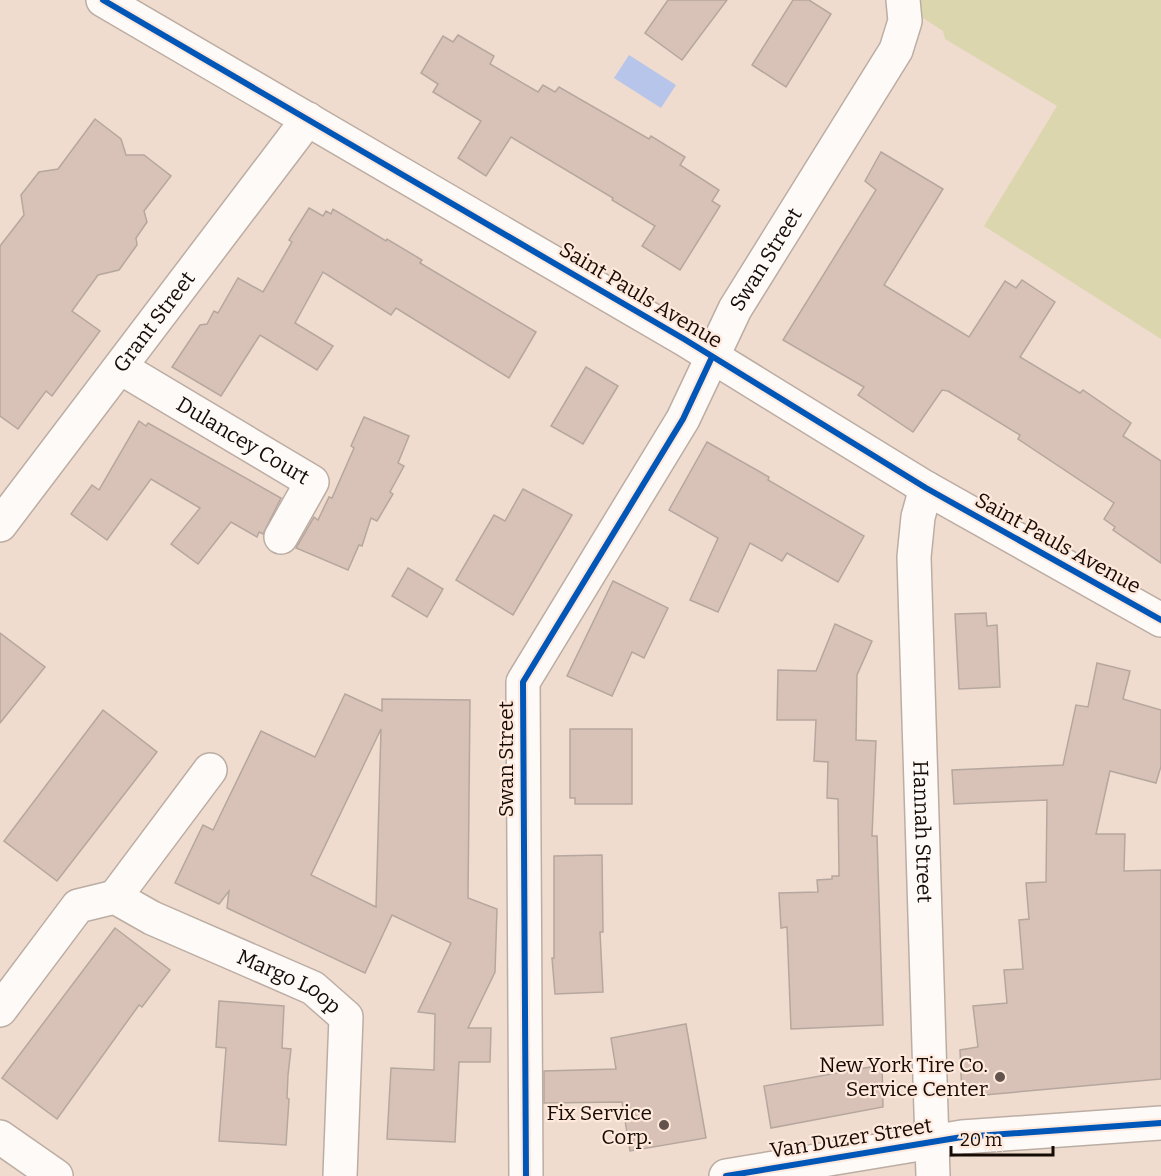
<svg xmlns="http://www.w3.org/2000/svg" width="1161" height="1176" viewBox="0 0 1161 1176" font-family="Bitter,serif">
	<style>
		.green { fill: #dcd6af }
		.water { fill: #b7c5ea }
		.building { fill: #d8c2b7; stroke: #b6a79e; stroke-width: 1.5; fill-rule: evenodd }
		.lines { fill: none; stroke-linecap: round; stroke-linejoin: round }
		.street-casing { stroke: #bcada3; stroke-width: 36 }
		.secondary-casing { stroke: #bcada3; stroke-width: 36 }
		.street { stroke: #fdfaf8; stroke-width: 33 }
		.secondary { stroke: #fdfaf8; stroke-width: 33 }
		.cycleway-casing { stroke: #ffe9dc; stroke-width: 10 }
		.cycleway { stroke: #0057b8; stroke-width: 6 }
		.poi-dot { fill: #62544c; stroke: #ffe9dc; stroke-width: 2 }
		.labels { text-anchor: middle; dominant-baseline: central; stroke-width: 4.5; stroke-linejoin: round; paint-order: stroke }
		.street-label { font-size: 21px; fill: #160b05; stroke: #ffe9dc }
		.poi-label { font-size: 21px; fill: #160b05; stroke: #ffe9dc; text-anchor: end }
	</style>
	<rect width="100%" height="100%" fill="#efdccf"/>
	<path class="green" d="M919,0H1161V339L984,226L1057,106L945,39L943,31L923,18Z"/>
	<path class="water" d="M629,55L676,85L661,108L614,78Z"/>
	<g class="building">
		<path d="M668,0H727L682,60L645,33Z"/>
		<path d="M793,0H809L831,14L786,87L752,65Z"/>
		<path d="M458,35L494,56L490,64L538,92L543,85L555,92L559,87L649,139L651,136L685,157L680,165L719,190L712,201L720,206L680,270L642,246L655,226L612,200L613,198L511,137L486,176L458,158L481,121L433,92L438,84L421,73L443,36L453,42Z"/>
		<path d="M95,119L121,139L126,155H144L171,176L144,211L147,222L136,238L137,245L119,270L98,275L72,311L100,331L52,396L46,391L18,429L0,416V246L24,215L21,195L39,172L58,169Z"/>
		<path d="M881,152L943,189L884,285L969,337L1005,281L1016,288L1022,280L1055,302L1020,357L1080,393L1083,390L1131,423L1123,436L1161,461V563L1113,530L1115,527L1104,519L1114,503L1018,439L1020,435L948,391L942,390L913,432L858,395L864,387L783,340L876,190L865,181Z"/>
		<path d="M309,208L323,216L326,211L331,214L333,209L386,241L387,239L422,260L420,263L536,332L509,378L396,308L391,315L323,272L295,323L333,346L317,370L260,335L221,396L172,367L200,325L207,324L214,311L218,313L238,278L263,292L292,242L289,240Z"/>
		<path d="M586,367L618,386L583,444L551,426Z"/>
		<path d="M364,417L409,436L398,463L404,466L390,492L393,494L377,521L371,518L362,546L359,545L348,570L296,548L314,517L318,520L329,497L332,498L354,448L351,446Z"/>
		<path d="M139,421L146,426L148,423L281,498L263,534L259,532L257,537L231,522L198,564L171,544L200,508L151,479L107,540L71,514L92,485L99,490Z"/>
		<path d="M707,442L769,477L768,480L864,536L838,582L787,553L782,561L750,543L718,612L690,600L718,538L669,510Z"/>
		<path d="M523,489L572,515L513,615L456,580L494,515L505,521Z"/>
		<path d="M408,568L443,589L427,617L392,596Z"/>
		<path d="M613,581L668,608L644,658L632,652L612,696L567,676Z"/>
		<path d="M986,613L987,626L997,625L1000,687L959,689L955,614Z"/>
		<path d="M835,624L872,641L857,675L856,740L876,741L872,836H877L883,1025L791,1029L787,927L781,928L779,893L818,892L817,880L832,879V876H839L838,799L827,798L828,762L814,761L816,720H777L778,670L816,671Z"/>
		<path d="M0,633L45,667L0,723Z"/>
		<path d="M1097,663L1130,671L1123,699L1161,710V766L1156,783L1110,771L1096,834H1125L1124,871L1161,870V1079L962,1097L960,1050L978,1047L973,1006L1007,1003L1004,970L1023,969L1019,920L1029,919L1026,883L1046,882L1047,800L954,804L952,770L1063,765L1076,705L1088,707Z"/>
		<path d="M345,694L382,711V699L470,700L468,898L497,909L495,972L468,1028H491L490,1062H459L455,1142L387,1139L391,1068L434,1070L435,1014L418,1012L451,943L392,915L365,973L227,908L229,891L219,904L175,883L203,825L213,830L261,731L315,757ZM381,729L376,907L311,875Z"/>
		<path d="M103,710L157,752L57,881L4,841Z"/>
		<path d="M570,729H632V804H575V798H570Z"/>
		<path d="M602,855L603,932H600L603,992L555,994L552,958H554V856Z"/>
		<path d="M115,928L170,970L142,1007L139,1005L57,1119L2,1078Z"/>
		<path d="M219,1001L284,1006L282,1048L291,1049L288,1075L287,1098L289,1099L286,1145L219,1141L226,1048L216,1047Z"/>
		<path d="M686,1024L706,1138L630,1151L622,1102L544,1103V1071L616,1069L611,1038Z"/>
		<path d="M882,1065L883,1107L771,1128L764,1086Z"/>
	</g>
	<g class="lines">
		<g class="street-casing">
			<g id="street">
				<path id="s1" d="M121,368L312,482L281,537"/>
				<path id="s2" d="M926,488L918,517L914,557L933,1176"/>
				<path id="s3" d="M0,525L308,119"/>
				<path d="M115,897L210,770"/>
				<path id="s4" d="M0,1010L78,906L115,897L152,918L313,988L346,1017L340,1176"/>
				<path id="s5" d="M526,1176L523,682L683,419L735,309L896,50L905,21L903,0"/>
			</g>
		</g>
		<g class="secondary-casing">
			<g id="secondary">
				<path d="M103,0L684,339L926,488L1161,620"/>
				<path d="M0,1137L56,1176"/>
				<path d="M726,1176L962,1137L1161,1123"/>
			</g>
		</g>
		<use href="#street" class="street"/>
		<use href="#secondary" class="secondary"/>
		<g class="cycleway-casing">
			<g id="cycleway">
				<path d="M103,0L684,339L926,488L1161,620"/>
				<path d="M526,1176L523,682L683,419L712,357"/>
				<path d="M726,1176L962,1137L1161,1123"/>
			</g>
		</g>
		<use href="#cycleway" class="cycleway"/>
	</g>
	<g class="poi-dot">
		<circle cx="1000" cy="1077" r="6"/>
		<circle cx="664" cy="1125" r="6"/>
	</g>
	<g class="labels">
		<g class="street-label">
			<text stroke="none"><textPath href="#s5" startOffset="982">Swan Street</textPath></text>
			<text transform="translate(641 295) rotate(31)">Saint Pauls Avenue</text>
			<text stroke="none"><textPath href="#s3" startOffset="255">Grant Street</textPath></text>
			<text stroke="none"><textPath href="#s1" startOffset="142">Dulancey Court</textPath></text>
			<text transform="translate(1058 543) rotate(29)">Saint Pauls Avenue</text>
			<text transform="translate(506 759) rotate(-90)">Swan Street</text>
			<text stroke="none"><textPath href="#s2" startOffset="345">Hannah Street</textPath></text>
			<text stroke="none"><textPath href="#s4" startOffset="362">Margo Loop</textPath></text>
			<text transform="translate(851 1138) rotate(-9)">Van Duzer Street</text>
		</g>
		<g class="poi-label">
			<text x="988" y="1065">New York Tire Co.<tspan x="988" dy="24">Service Center</tspan></text>
			<text x="652" y="1113">Fix Service<tspan x="652" dy="24">Corp.</tspan></text>
		</g>
	</g>
	<path d="M951 1146v9h102v-9" fill="none" stroke="#160b05" stroke-width="3"/>
	<text x="960" y="1146" font-size="18" fill="#160b05" stroke="#ffe9dc" stroke-width="4.5" paint-order="stroke">20 m</text>
</svg>
